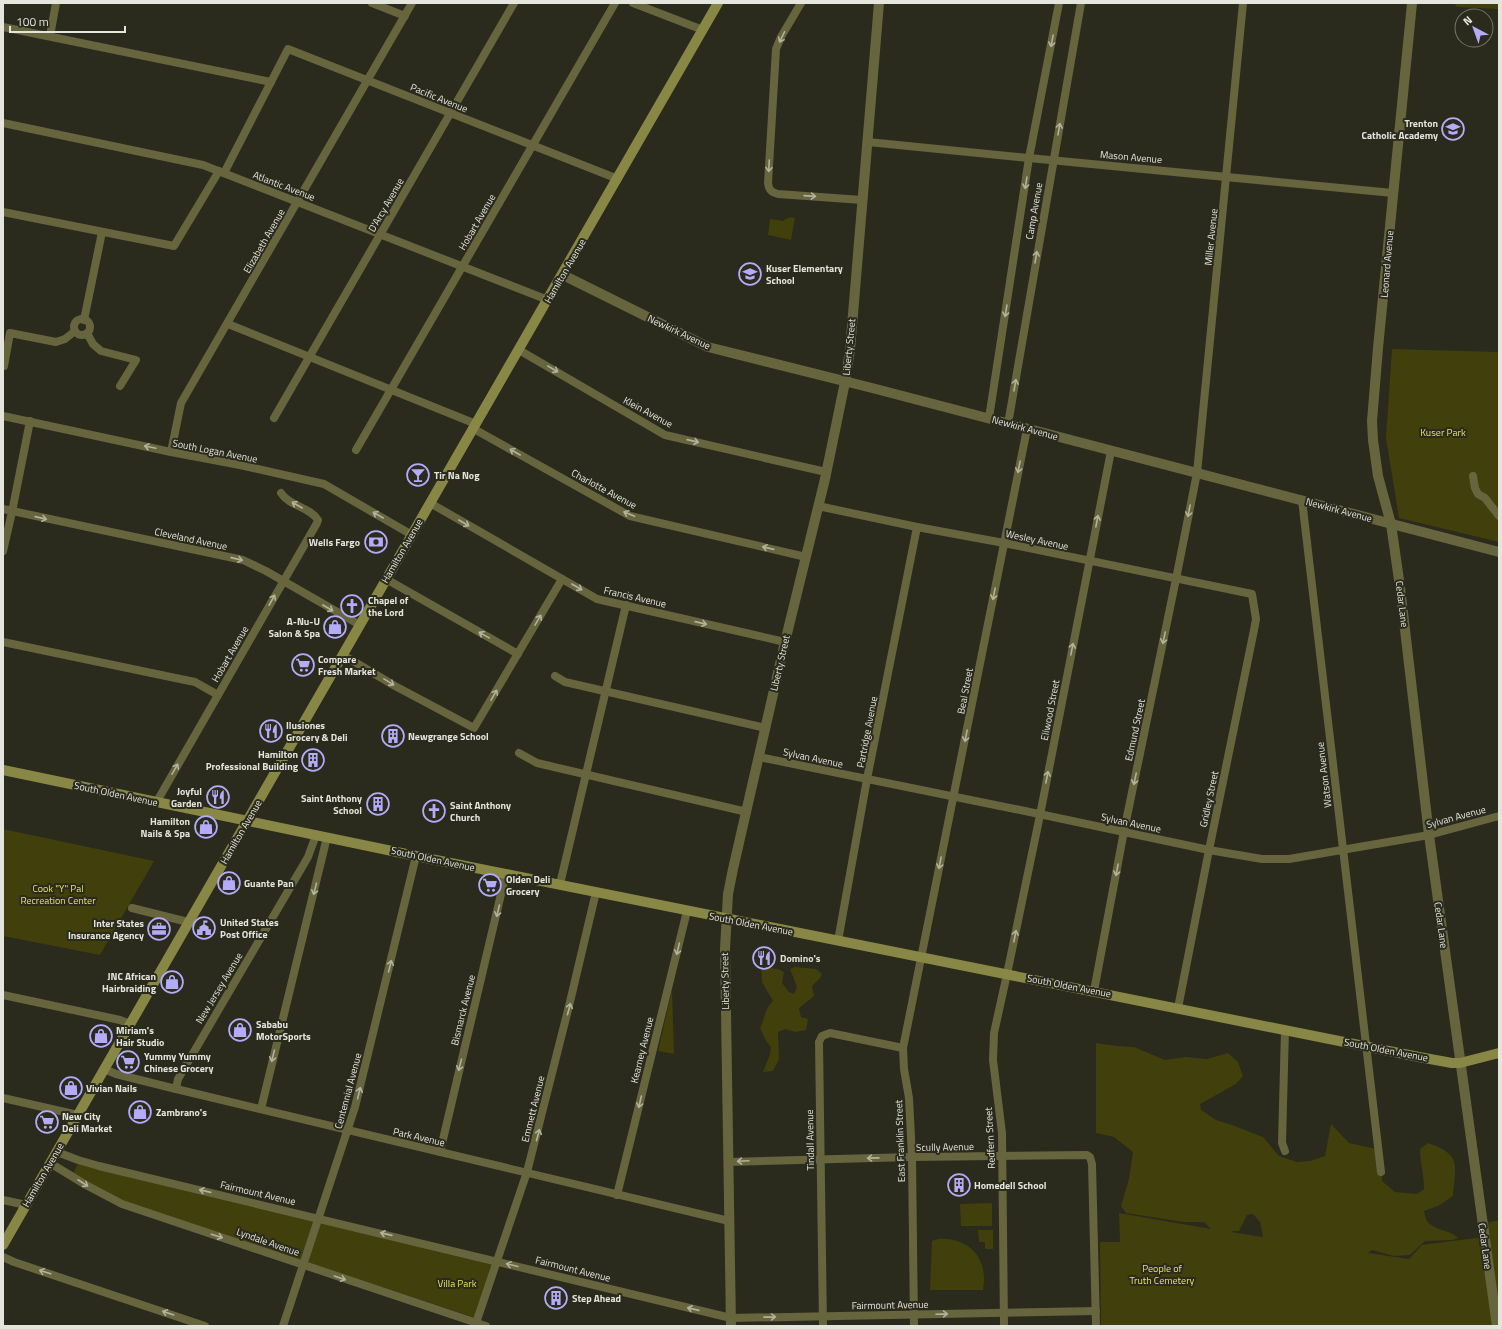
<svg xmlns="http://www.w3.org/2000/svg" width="1502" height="1329" viewBox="0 0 1502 1329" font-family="'Titillium Web',sans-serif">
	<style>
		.green { fill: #413f0b; fill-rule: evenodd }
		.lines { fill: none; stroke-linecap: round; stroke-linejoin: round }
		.minor { stroke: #66653e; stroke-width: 8 }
		.tertiary { stroke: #66653e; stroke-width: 10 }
		.secondary { stroke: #888746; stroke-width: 10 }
		.oneway { stroke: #b2b29d }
		.labels { text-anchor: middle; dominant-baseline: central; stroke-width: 4; stroke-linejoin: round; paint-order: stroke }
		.street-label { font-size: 10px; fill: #e4e5dc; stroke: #2a2a1d }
		.poi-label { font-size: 10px; font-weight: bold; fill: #e4e5dc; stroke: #2a2a1d; text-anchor: start }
		.park-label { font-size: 10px; fill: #e9e55a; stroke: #2a2a1d }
	</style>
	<rect width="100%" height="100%" fill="#2a2a1d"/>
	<g class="green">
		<path d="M1454,3H1499V9L1457,7Z"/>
		<path d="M791,217L795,218L791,240L768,235L770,219L784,221L785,219Z"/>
		<path d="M1392,349L1499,352V542L1399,518L1386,438Z"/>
		<path d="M3,829L154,861L100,955L3,936Z"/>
		<path d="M761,967L778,969L784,972L782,983L789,992L794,994L797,987L790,969L795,967L816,969L822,974L820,978L812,986L814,996L799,1008L801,1017L808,1019L806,1030L795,1032L785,1029L778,1032L779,1059L773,1071L763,1072L770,1054L771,1047L766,1041L760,1028C765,1018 765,1008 773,1001L762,982Z"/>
		<path d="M672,990L674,1054L658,1051Z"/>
		<path d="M1096,1043L1117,1046L1134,1047L1165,1060L1185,1057L1207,1059L1228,1053L1238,1062L1243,1076L1236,1084L1200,1104L1201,1110L1216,1120L1232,1125L1263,1137L1279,1156L1297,1162L1310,1161L1325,1156L1331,1124L1349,1143L1376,1149L1382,1168V1181L1395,1192L1417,1194L1424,1189C1424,1175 1420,1163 1420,1149L1428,1143C1463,1155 1455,1165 1453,1196L1438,1206L1424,1211C1425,1214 1425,1218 1427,1221C1434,1231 1452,1230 1458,1238L1452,1240L1425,1241L1410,1255L1394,1256L1372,1250L1368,1253L1409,1259L1422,1245L1483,1237L1482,1224L1499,1220V1326H1101L1100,1242H1120L1119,1213L1211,1229L1204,1222H1184L1126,1213L1121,1206L1129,1179L1133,1152L1114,1137L1096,1133ZM1253,1214L1260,1222L1263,1237L1231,1232L1233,1231H1239L1247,1215Z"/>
		<path d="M78,1164L492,1263L476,1318L118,1200L73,1173Z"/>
		<path d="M992,1203V1226H961L960,1204Z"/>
		<path d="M978,1230H993V1249H985V1242H979Z"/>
		<path d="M938,1239C969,1237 989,1259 983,1290H930L932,1241Z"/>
	</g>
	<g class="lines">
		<g class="minor">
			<path d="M372,3L405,16"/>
			<path d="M633,3L703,30"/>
			<path d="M801,3L781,37L776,49L768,183C769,190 771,192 778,194L862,200"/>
			<path d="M3,27L271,82"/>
			<path d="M50,36L56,3"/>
			<path d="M3,123L203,165L548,300"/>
			<path d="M868,142L1029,158L1393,193"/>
			<path d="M224,173L288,49L618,179"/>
			<path d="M3,212L174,246L219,171"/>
			<circle cx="82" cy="327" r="8"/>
			<path d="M84,320L102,232"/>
			<path d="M228,324L476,424"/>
			<path d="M87,333L93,344L101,351L136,360L120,386"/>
			<path d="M519,350L665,435L826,472"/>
			<path d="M4,366L10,333L56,342L65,339L75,331"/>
			<path d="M3,416L171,452L240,465L324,484L412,535"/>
			<path d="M274,418L514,3"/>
			<path d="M989,418L1029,158L1059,3"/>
			<path d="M1008,424L1081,3"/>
			<path d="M474,429L630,516L806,557"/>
			<path d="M356,450L615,3"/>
			<path d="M171,452L181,403L412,3"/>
			<path d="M1473,476L1475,488L1478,494L1485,498L1499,516"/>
			<path d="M1302,500L1381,1172"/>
			<path d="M430,503L597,599L785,642"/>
			<path d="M818,506L917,527L1004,543L1252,594L1256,619L1254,630L1209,850L1178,1008"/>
			<path d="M3,509L243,560L266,571L360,625"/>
			<path d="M3,551L12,512L30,421"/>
			<path d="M386,579L518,654"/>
			<path d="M3,642L185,680L195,682L218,695"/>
			<path d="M343,655L395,686L474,728L562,579"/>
			<path d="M555,676L565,682L766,728"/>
			<path d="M519,753L537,763L747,812"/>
			<path d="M759,757L1025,811L1209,850L1262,859H1289L1429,835L1499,816"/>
			<path d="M156,803L317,523L318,520C310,507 289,506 281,493"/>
			<path d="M560,884L626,605"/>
			<path d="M132,908L188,922"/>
			<path d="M838,941L867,779L917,527"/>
			<path d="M1094,991L1124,831L1176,579L1197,473L1243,3"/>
			<path d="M3,995L120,1020L130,1024"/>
			<path d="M1285,1030L1282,1143L1285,1151"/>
			<path d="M104,1069L116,1074L176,1089L729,1221"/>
			<path d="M176,1089L178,1079L308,857L316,835"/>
			<path d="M3,1098L78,1115"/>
			<path d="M261,1109L327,837"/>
			<path d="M57,1152L78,1160L99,1166L731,1318L1096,1311"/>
			<path d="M440,1152L506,873"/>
			<path d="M728,1162L912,1157L1087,1155L1090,1157L1092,1164L1096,1326"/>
			<path d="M50,1163L86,1185L122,1204L486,1326"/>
			<path d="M617,1195L687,911"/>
			<path d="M3,1200L26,1205"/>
			<path d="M3,1257L14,1262L205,1326"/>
			<path d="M283,1326L355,1107L416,856"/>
			<path d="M475,1326L527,1172L569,1006L596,892"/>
			<path d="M823,1326L819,1042L822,1036L830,1033L903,1048"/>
			<path d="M914,1326L912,1157L909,1098L904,1069L903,1048L1027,429"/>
			<path d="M1004,1326L1002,1133L993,1060L994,1033L1007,974L1040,815L1111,451"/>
		</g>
		<g class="tertiary">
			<path d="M1412,3L1378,348L1372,421L1373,440L1378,476L1391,524L1400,587L1429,835L1497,1326"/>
			<path d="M563,275L708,347L876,389L1499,552"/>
			<path d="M731,1326L725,949L728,894L733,869L785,642L825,479L845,382L850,350L879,3"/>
		</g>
		<g class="secondary">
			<path d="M3,770L416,856L1419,1057L1452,1063H1460L1499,1053"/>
			<path d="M3,1245L718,3"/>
		</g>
	</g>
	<defs><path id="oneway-shaft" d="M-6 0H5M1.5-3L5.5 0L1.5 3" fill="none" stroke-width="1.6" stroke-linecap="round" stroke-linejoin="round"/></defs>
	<g class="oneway">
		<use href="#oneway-shaft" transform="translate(782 37) rotate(116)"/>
		<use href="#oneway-shaft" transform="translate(1052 41) rotate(101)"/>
		<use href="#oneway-shaft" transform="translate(1059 129) rotate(-80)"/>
		<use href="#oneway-shaft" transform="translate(769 166) rotate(93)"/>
		<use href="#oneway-shaft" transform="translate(1026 183) rotate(99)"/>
		<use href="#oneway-shaft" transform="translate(810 196) rotate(4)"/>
		<use href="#oneway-shaft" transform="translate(1036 257) rotate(-80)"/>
		<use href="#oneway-shaft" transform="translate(1006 311) rotate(99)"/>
		<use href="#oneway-shaft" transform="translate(553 369) rotate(30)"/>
		<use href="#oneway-shaft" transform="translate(1015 385) rotate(-80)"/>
		<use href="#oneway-shaft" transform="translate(693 441) rotate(13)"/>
		<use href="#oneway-shaft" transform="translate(150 447) rotate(-168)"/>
		<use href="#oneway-shaft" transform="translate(515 452) rotate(-150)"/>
		<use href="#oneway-shaft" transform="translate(1019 467) rotate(101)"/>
		<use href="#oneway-shaft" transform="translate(297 505) rotate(-150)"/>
		<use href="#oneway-shaft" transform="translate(1189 511) rotate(101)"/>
		<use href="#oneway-shaft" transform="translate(629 514) rotate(-157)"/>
		<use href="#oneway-shaft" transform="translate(378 515) rotate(-150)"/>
		<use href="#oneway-shaft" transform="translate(41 518) rotate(13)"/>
		<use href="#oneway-shaft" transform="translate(1097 521) rotate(-79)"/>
		<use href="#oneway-shaft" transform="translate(464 523) rotate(30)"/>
		<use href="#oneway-shaft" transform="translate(768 548) rotate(-167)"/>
		<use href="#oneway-shaft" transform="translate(237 559) rotate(13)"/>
		<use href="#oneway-shaft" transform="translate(577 587) rotate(30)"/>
		<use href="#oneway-shaft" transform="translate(994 594) rotate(101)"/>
		<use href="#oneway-shaft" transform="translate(272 600) rotate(-61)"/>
		<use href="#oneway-shaft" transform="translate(328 608) rotate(30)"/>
		<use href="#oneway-shaft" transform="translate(538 620) rotate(-60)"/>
		<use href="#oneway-shaft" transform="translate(701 623) rotate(13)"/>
		<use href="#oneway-shaft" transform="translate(484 635) rotate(-151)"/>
		<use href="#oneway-shaft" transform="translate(1164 638) rotate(102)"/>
		<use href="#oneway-shaft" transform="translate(1072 649) rotate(-79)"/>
		<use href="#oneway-shaft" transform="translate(389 682) rotate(31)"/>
		<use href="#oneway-shaft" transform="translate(494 695) rotate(-60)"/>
		<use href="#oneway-shaft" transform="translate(966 736) rotate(101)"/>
		<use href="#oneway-shaft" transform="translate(175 769) rotate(-60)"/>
		<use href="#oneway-shaft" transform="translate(1047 777) rotate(-79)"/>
		<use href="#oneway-shaft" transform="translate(1135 779) rotate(102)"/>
		<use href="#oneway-shaft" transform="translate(940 863) rotate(101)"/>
		<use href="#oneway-shaft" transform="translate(1117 870) rotate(101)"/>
		<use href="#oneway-shaft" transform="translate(315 889) rotate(104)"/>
		<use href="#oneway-shaft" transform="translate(498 911) rotate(103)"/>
		<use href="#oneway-shaft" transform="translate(1015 936) rotate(-79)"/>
		<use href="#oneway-shaft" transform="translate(678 949) rotate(103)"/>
		<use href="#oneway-shaft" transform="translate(390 966) rotate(-76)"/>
		<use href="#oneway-shaft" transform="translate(569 1009) rotate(-75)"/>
		<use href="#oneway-shaft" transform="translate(273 1056) rotate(104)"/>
		<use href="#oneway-shaft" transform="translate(460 1065) rotate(104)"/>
		<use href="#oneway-shaft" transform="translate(359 1093) rotate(-76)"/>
		<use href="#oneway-shaft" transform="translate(640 1102) rotate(103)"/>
		<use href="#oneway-shaft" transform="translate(538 1135) rotate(-75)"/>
		<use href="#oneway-shaft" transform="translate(873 1158) rotate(179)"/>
		<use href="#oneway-shaft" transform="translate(743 1161) rotate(177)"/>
		<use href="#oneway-shaft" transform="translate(83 1183) rotate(33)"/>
		<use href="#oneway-shaft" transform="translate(205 1191) rotate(-167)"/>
		<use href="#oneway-shaft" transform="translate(386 1234) rotate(-167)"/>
		<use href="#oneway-shaft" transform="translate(217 1236) rotate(18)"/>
		<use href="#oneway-shaft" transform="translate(512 1265) rotate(-166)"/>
		<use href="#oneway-shaft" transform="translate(45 1272) rotate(-162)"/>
		<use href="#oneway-shaft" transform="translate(340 1278) rotate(19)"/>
		<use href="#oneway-shaft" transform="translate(693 1309) rotate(-167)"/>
		<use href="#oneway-shaft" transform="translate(168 1313) rotate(-161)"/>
		<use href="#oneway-shaft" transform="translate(942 1314) rotate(-2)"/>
		<use href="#oneway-shaft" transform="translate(770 1317) rotate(-1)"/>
	</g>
	<defs>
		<g id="school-ring" transform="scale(1.15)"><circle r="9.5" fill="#2a2a1d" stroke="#b4acf9" stroke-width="1.5"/><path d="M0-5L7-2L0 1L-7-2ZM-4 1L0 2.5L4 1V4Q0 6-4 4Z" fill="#b4acf9"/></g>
		<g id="bar-ring" transform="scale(1.15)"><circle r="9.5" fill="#2a2a1d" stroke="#b4acf9" stroke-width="1.5"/><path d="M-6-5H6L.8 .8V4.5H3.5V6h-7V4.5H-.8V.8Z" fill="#b4acf9"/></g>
		<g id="bank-ring" transform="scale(1.15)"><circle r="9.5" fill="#2a2a1d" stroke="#b4acf9" stroke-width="1.5"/><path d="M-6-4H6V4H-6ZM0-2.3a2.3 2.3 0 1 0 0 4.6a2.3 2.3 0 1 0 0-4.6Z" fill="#b4acf9"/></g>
		<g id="church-ring" transform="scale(1.15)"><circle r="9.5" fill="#2a2a1d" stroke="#b4acf9" stroke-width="1.5"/><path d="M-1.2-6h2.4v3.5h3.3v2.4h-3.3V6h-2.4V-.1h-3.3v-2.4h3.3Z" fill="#b4acf9"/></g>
		<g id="shop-ring" transform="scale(1.15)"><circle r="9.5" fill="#2a2a1d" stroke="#b4acf9" stroke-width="1.5"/><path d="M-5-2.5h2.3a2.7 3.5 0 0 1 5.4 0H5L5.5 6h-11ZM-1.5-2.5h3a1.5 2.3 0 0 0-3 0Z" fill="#b4acf9"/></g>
		<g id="supermarket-ring" transform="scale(1.15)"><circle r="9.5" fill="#2a2a1d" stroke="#b4acf9" stroke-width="1.5"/><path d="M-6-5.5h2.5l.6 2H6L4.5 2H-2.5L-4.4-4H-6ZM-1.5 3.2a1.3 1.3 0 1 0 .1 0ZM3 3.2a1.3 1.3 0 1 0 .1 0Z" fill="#b4acf9"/></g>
		<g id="restaurant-ring" transform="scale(1.15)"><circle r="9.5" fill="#2a2a1d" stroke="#b4acf9" stroke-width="1.5"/><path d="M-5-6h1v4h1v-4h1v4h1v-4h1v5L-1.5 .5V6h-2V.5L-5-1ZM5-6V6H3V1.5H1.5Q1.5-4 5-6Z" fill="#b4acf9"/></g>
		<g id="building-ring" transform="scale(1.15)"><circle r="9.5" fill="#2a2a1d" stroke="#b4acf9" stroke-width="1.5"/><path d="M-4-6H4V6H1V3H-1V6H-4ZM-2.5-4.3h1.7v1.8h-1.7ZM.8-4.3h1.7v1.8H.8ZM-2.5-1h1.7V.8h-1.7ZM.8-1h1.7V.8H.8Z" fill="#b4acf9"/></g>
		<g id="civic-ring" transform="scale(1.15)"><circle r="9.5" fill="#2a2a1d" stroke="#b4acf9" stroke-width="1.5"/><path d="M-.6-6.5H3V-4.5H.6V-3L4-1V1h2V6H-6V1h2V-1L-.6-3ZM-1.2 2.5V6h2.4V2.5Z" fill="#b4acf9"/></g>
		<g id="office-ring" transform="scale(1.15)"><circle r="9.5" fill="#2a2a1d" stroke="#b4acf9" stroke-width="1.5"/><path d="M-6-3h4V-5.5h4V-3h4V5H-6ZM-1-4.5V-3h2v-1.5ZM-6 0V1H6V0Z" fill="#b4acf9"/></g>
	</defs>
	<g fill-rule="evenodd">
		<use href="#school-ring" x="1453" y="129"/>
		<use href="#school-ring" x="750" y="274"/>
		<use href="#bar-ring" x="418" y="475"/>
		<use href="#bank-ring" x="376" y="542"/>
		<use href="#church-ring" x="352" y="606"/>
		<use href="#shop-ring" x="335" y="627"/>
		<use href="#supermarket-ring" x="303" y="665"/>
		<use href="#restaurant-ring" x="271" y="731"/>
		<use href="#building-ring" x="393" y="736"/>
		<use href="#building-ring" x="313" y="760"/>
		<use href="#restaurant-ring" x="218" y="797"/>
		<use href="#building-ring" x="378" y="804"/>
		<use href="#church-ring" x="434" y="811"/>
		<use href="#shop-ring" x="206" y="827"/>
		<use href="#shop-ring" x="229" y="883"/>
		<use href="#supermarket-ring" x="490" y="885"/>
		<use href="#civic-ring" x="204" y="928"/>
		<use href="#office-ring" x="159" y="929"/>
		<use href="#restaurant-ring" x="764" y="958"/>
		<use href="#shop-ring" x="172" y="982"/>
		<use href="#shop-ring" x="240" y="1030"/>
		<use href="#shop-ring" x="101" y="1036"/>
		<use href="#supermarket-ring" x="128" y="1062"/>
		<use href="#shop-ring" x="71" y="1088"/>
		<use href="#shop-ring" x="140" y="1112"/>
		<use href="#supermarket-ring" x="47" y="1122"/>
		<use href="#building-ring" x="959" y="1185"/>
		<use href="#building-ring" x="556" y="1298"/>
	</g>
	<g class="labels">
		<g class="street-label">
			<text transform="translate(439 98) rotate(22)">Pacific Avenue</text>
			<text transform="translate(1131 157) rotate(5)">Mason Avenue</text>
			<text transform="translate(284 186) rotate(21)">Atlantic Avenue</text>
			<text transform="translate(386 205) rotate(-60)">D'Arcy Avenue</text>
			<text transform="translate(1034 211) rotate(-80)">Camp Avenue</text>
			<text transform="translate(477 222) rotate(-60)">Hobart Avenue</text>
			<text transform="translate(1211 237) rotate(-84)">Miller Avenue</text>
			<text transform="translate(264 241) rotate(-60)">Elizabeth Avenue</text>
			<text transform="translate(1387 264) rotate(-85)">Leonard Avenue</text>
			<text transform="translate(565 271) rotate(-60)">Hamilton Avenue</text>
			<text transform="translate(679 332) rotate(25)">Newkirk Avenue</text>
			<text transform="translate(849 347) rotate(-84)">Liberty Street</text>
			<text transform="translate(648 412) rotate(28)">Klein Avenue</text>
			<text transform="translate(1025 428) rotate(15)">Newkirk Avenue</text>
			<text transform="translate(215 451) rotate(11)">South Logan Avenue</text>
			<text transform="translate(604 489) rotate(28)">Charlotte Avenue</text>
			<text transform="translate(1339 510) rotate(15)">Newkirk Avenue</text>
			<text transform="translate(191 539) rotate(12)">Cleveland Avenue</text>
			<text transform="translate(1037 540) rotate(12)">Wesley Avenue</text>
			<text transform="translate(402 551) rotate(-60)">Hamilton Avenue</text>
			<text transform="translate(635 597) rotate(13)">Francis Avenue</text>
			<text transform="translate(1402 604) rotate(83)">Cedar Lane</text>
			<text transform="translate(230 654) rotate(-60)">Hobart Avenue</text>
			<text transform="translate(780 663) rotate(-77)">Liberty Street</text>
			<text transform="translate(965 691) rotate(-79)">Beal Street</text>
			<text transform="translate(1050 710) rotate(-79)">Ellwood Street</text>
			<text transform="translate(1135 730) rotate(-78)">Edmund Street</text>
			<text transform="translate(867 732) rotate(-79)">Partridge Avenue</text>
			<text transform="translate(813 758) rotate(12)">Sylvan Avenue</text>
			<text transform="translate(1324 775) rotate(-97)">Watson Avenue</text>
			<text transform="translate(116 794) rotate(12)">South Olden Avenue</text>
			<text transform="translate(1209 799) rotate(-78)">Gridley Street</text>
			<text transform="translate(1456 817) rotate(-15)">Sylvan Avenue</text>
			<text transform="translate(1131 823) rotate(12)">Sylvan Avenue</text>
			<text transform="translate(241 832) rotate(-60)">Hamilton Avenue</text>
			<text transform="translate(433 859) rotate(12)">South Olden Avenue</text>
			<text transform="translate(751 924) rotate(11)">South Olden Avenue</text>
			<text transform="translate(1441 925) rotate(82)">Cedar Lane</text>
			<text transform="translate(725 981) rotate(-91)">Liberty Street</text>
			<text transform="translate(1069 986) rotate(11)">South Olden Avenue</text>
			<text transform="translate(219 988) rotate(-59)">New Jersey Avenue</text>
			<text transform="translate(463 1010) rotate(-76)">Bismarck Avenue</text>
			<text transform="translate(642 1050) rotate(-76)">Kearney Avenue</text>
			<text transform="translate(1386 1050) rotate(11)">South Olden Avenue</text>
			<text transform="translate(348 1091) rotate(-75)">Centennial Avenue</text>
			<text transform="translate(533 1109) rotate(-76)">Emmett Avenue</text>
			<text transform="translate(419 1137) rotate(13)">Park Avenue</text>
			<text transform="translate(990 1138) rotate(-93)">Redfern Street</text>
			<text transform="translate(810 1140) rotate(-91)">Tindall Avenue</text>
			<text transform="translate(900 1141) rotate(-92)">East Franklin Street</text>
			<text transform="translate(945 1147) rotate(-1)">Scully Avenue</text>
			<text transform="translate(43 1175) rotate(-60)">Hamilton Avenue</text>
			<text transform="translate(258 1193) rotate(13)">Fairmount Avenue</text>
			<text transform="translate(268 1242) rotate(19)">Lyndale Avenue</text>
			<text transform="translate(1485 1246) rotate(82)">Cedar Lane</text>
			<text transform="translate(573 1269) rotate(14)">Fairmount Avenue</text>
			<text transform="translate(890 1305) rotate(-1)">Fairmount Avenue</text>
		</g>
		<g class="poi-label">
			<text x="1438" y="123" text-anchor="end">Trenton<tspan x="1438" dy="12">Catholic Academy</tspan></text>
			<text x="766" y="268">Kuser Elementary<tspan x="766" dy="12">School</tspan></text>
			<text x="434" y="475">Tir Na Nog</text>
			<text x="360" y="542" text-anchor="end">Wells Fargo</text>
			<text x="368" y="600">Chapel of<tspan x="368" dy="12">the Lord</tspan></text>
			<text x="320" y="621" text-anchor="end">A-Nu-U<tspan x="320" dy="12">Salon &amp; Spa</tspan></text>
			<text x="318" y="659">Compare<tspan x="318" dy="12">Fresh Market</tspan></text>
			<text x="286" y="725">Ilusiones<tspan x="286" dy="12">Grocery &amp; Deli</tspan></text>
			<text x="408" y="736">Newgrange School</text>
			<text x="298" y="754" text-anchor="end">Hamilton<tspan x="298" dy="12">Professional Building</tspan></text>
			<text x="202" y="791" text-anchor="end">Joyful<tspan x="202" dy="12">Garden</tspan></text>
			<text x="362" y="798" text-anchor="end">Saint Anthony<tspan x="362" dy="12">School</tspan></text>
			<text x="450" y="805">Saint Anthony<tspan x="450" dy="12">Church</tspan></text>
			<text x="190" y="821" text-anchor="end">Hamilton<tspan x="190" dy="12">Nails &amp; Spa</tspan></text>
			<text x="506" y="879">Olden Deli<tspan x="506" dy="12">Grocery</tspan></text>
			<text x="244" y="883">Guante Pan</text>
			<text x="220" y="922">United States<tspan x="220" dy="12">Post Office</tspan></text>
			<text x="144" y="923" text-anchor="end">Inter States<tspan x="144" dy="12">Insurance Agency</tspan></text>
			<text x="780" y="958">Domino's</text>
			<text x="156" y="976" text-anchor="end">JNC African<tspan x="156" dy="12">Hairbraiding</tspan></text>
			<text x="256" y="1024">Sababu<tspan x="256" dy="12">MotorSports</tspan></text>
			<text x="116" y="1030">Miriam's<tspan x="116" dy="12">Hair Studio</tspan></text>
			<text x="144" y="1056">Yummy Yummy<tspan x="144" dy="12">Chinese Grocery</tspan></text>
			<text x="86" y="1088">Vivian Nails</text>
			<text x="156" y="1112">Zambrano's</text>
			<text x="62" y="1116">New City<tspan x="62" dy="12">Deli Market</tspan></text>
			<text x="974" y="1185">Homedell School</text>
			<text x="572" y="1298">Step Ahead</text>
		</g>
		<g class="park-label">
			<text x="1443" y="432">Kuser Park</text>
			<text x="58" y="888">Cook "Y" Pal<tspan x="58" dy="12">Recreation Center</tspan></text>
			<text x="1162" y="1268">People of<tspan x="1162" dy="12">Truth Cemetery</tspan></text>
			<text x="457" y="1283">Villa Park</text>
		</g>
	</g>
	<rect width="1502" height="1329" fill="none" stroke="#e4e5dc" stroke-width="8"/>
	<g transform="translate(1474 28) rotate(319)"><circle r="19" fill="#2a2a1d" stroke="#747569"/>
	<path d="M0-3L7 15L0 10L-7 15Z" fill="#b4acf9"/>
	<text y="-6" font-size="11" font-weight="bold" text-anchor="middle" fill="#e4e5dc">N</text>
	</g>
	<path d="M10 26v6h115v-6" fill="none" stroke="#e4e5dc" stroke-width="2"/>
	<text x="16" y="26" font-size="12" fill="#e4e5dc" stroke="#2a2a1d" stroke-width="3" paint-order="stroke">100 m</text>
</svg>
